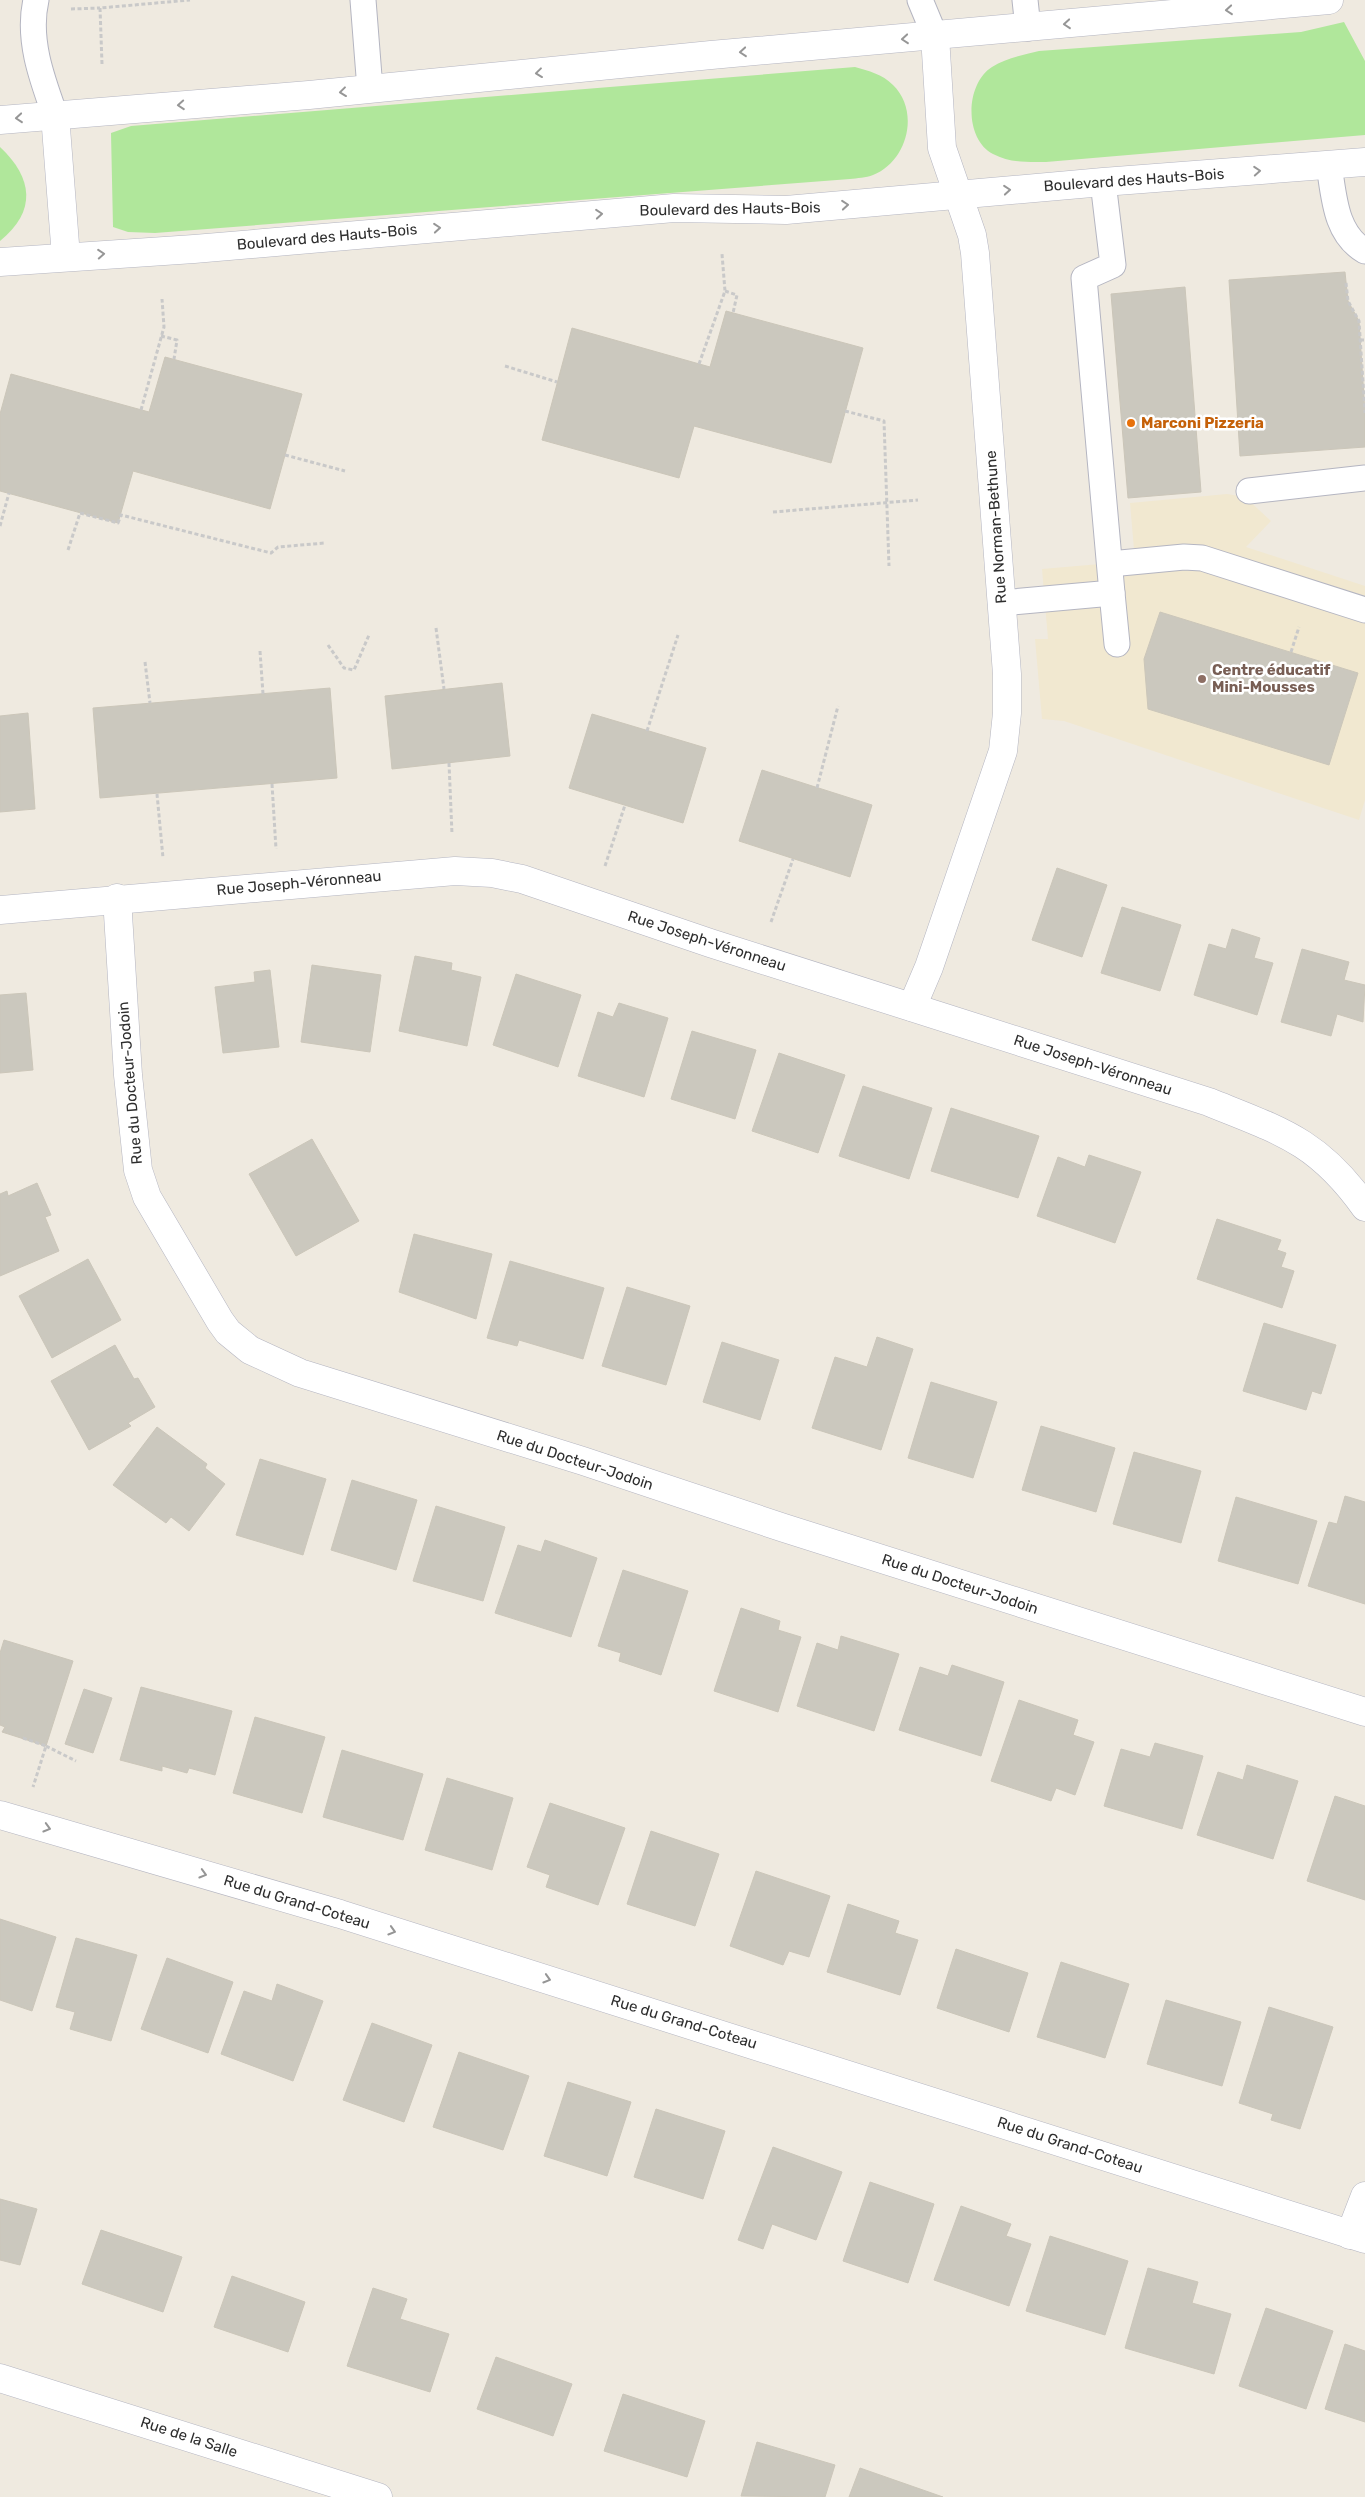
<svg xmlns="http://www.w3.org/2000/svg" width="1365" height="2497" viewBox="0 0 1365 2497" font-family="Rubik,sans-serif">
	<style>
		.education { fill: #f1e8d0 }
		.green { fill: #b0e79b }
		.building { fill: #cbc8be; stroke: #cbc6b9 }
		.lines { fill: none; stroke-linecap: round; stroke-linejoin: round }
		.lane-casing { stroke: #b4b5c1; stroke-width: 27 }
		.street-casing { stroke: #b4b5c1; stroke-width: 29 }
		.path { stroke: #c9c9c9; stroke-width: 3; stroke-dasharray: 4 2.5; stroke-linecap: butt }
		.lane { stroke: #fff; stroke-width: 25 }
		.street { stroke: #fff; stroke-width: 28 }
		.oneway { stroke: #969696 }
		.food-dot { fill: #e8710a; stroke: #fff; stroke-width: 2 }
		.education-dot { fill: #8d6e63; stroke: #fff; stroke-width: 2 }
		.labels { text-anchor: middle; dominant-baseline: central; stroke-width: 5; stroke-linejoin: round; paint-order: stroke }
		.street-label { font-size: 15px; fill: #2e2e2e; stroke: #fff }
		.food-label { font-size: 15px; font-weight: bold; fill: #c56008; stroke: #fff; text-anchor: start }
		.education-label { font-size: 15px; font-weight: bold; fill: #785e54; stroke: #fff; text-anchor: start }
	</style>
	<rect width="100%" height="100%" fill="#efeae0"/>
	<path class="education" d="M1227,494L1245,497L1271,521L1246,547L1365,586V800L1359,820L1064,721L1042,719L1035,639H1048L1042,569L1135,561L1130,503Z"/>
	<g class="green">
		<path d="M1344,22L1365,61V135L1046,162C1027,162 1010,163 993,154C964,139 965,84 992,67C1006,58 1023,55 1039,51L1301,32Z"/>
		<path d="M855,67C869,71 882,74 893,85C920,111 908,161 873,175C866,178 857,178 850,179L155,233L128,232L113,227L111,133L131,126Z"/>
		<path d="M0,147C33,178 37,211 0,241Z"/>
	</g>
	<g class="building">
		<path d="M1345,272L1348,301L1359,321L1365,413V447L1240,456L1229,280Z"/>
		<path d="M1185,287L1201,492L1128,498L1111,294Z"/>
		<path d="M726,311L863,348L831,463L694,426L679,478L542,440L572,328L710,367Z"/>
		<path d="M165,357L302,394L270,509L133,471L118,523L0,491V414L11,374L149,412Z"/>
		<path d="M1160,612L1358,673L1329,765L1148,709L1144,659Z"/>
		<path d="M502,683L510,756L392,769L385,696Z"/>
		<path d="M330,688L337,778L100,798L93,708Z"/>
		<path d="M28,713L35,809L0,812V716Z"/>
		<path d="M592,714L706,748L683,823L569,788Z"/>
		<path d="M762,770L872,805L850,877L739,841Z"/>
		<path d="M1057,868L1107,885L1082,957L1032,940Z"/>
		<path d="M1122,907L1181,925L1160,991L1101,973Z"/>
		<path d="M1232,929L1260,938L1254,958L1273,963L1257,1015L1194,995L1209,944L1226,949Z"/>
		<path d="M1302,949L1349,962L1344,980L1365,985L1363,1022L1337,1014L1331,1036L1281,1022Z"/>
		<path d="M415,956L452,963L451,970L481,977L467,1046L399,1031Z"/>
		<path d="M312,965L381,975L370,1052L301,1042Z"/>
		<path d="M270,970L279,1047L223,1053L215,987L255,982L254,972Z"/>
		<path d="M516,974L581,995L558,1067L493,1045Z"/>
		<path d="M26,993L33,1070L0,1073V995Z"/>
		<path d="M619,1003L668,1018L644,1097L578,1076L598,1012L613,1017Z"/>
		<path d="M692,1031L756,1050L735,1119L671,1099Z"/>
		<path d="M779,1053L845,1075L818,1153L752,1131Z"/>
		<path d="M863,1086L932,1108L909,1179L839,1156Z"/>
		<path d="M951,1108L1039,1136L1018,1198L931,1171Z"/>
		<path d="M312,1139L359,1221L296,1256L249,1174Z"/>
		<path d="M1089,1155L1141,1172L1115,1243L1037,1216L1058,1157L1085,1167Z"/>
		<path d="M37,1183L51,1215L45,1217L59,1251L0,1276V1194L7,1191L8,1196Z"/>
		<path d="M1217,1219L1281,1240L1277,1250L1286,1253L1281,1267L1294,1271L1282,1308L1197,1279Z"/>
		<path d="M414,1234L492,1254L476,1319L399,1292Z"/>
		<path d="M88,1259L121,1320L52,1358L19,1296Z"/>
		<path d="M510,1261L604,1288L583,1359L519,1340L517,1346L487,1338Z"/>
		<path d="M627,1287L690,1306L666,1385L602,1366Z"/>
		<path d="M1264,1323L1336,1345L1321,1394L1312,1391L1306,1410L1243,1391Z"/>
		<path d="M877,1337L913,1349L881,1450L812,1428L835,1357L867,1367Z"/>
		<path d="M722,1342L779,1360L760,1420L703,1402Z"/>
		<path d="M115,1345L134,1379L138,1378L155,1407L128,1423L131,1426L89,1450L51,1381Z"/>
		<path d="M931,1382L997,1402L973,1478L908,1458Z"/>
		<path d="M1041,1426L1115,1448L1096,1512L1022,1490Z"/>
		<path d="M157,1427L207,1464L205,1468L225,1484L189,1531L171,1517L166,1523L113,1485Z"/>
		<path d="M1134,1452L1201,1471L1181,1543L1113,1524Z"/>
		<path d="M260,1459L326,1479L303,1555L236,1535Z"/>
		<path d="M352,1480L417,1500L396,1570L331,1550Z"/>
		<path d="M1345,1496L1365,1502V1604L1308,1586L1329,1522L1337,1524Z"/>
		<path d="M1236,1497L1317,1521L1298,1584L1218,1561Z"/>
		<path d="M436,1506L505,1527L483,1601L413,1581Z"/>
		<path d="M545,1540L597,1558L571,1637L495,1613L518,1545L541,1552Z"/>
		<path d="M623,1570L688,1591L661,1675L619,1661L621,1653L598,1646Z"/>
		<path d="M741,1608L780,1621L778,1630L801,1637L778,1712L714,1691Z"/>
		<path d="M841,1636L899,1654L874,1731L797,1706L817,1643L838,1650Z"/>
		<path d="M4,1640L73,1661L46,1746L2,1732L5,1727L0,1725V1653Z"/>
		<path d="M952,1665L1004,1682L981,1756L899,1730L920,1667L948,1676Z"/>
		<path d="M141,1687L232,1711L215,1775L189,1768L187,1773L162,1766V1771L120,1760Z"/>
		<path d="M84,1689L112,1698L93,1753L65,1744Z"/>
		<path d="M1019,1700L1078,1720L1073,1735L1094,1742L1075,1795L1056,1788L1051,1801L991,1781Z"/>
		<path d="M255,1717L325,1737L302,1813L233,1793Z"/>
		<path d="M1155,1743L1203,1756L1182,1829L1104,1806L1121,1749L1150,1757Z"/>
		<path d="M342,1750L423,1774L403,1840L323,1817Z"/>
		<path d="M1247,1765L1298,1781L1273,1859L1197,1835L1218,1772L1243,1780Z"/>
		<path d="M447,1778L513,1798L492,1870L425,1850Z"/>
		<path d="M1335,1796L1365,1806V1900L1307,1881Z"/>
		<path d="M550,1803L625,1828L598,1905L546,1887L550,1875L527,1867Z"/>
		<path d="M651,1831L719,1854L695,1926L627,1904Z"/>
		<path d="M756,1871L830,1896L809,1957L789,1951L783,1965L730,1946Z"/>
		<path d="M848,1904L899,1921L895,1933L918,1940L900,1995L827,1972Z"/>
		<path d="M0,1919L56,1937L32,2011L0,2000Z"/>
		<path d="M76,1938L137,1955L111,2041L70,2029L75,2012L56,2007Z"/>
		<path d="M956,1949L1028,1973L1009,2032L937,2008Z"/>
		<path d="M167,1958L233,1982L208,2053L141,2029Z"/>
		<path d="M1061,1962L1129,1984L1105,2058L1037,2037Z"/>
		<path d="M277,1984L323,2001L293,2081L221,2054L244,1991L272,2001Z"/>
		<path d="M1166,2000L1241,2022L1222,2086L1147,2064Z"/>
		<path d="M1269,2007L1333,2027L1300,2129L1271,2120L1273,2114L1239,2103Z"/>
		<path d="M372,2023L432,2045L404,2122L343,2100Z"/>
		<path d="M459,2052L529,2076L503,2150L433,2127Z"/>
		<path d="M568,2082L631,2102L607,2176L544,2156Z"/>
		<path d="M656,2109L725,2131L703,2199L634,2177Z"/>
		<path d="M773,2147L842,2172L816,2240L772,2224L763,2249L738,2240Z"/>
		<path d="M870,2182L934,2204L908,2283L843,2261Z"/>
		<path d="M0,2199L37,2209L20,2265L0,2260Z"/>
		<path d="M961,2206L1011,2224L1006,2236L1031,2244L1009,2306L934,2280Z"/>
		<path d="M101,2230L182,2257L163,2312L82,2284Z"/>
		<path d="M1050,2236L1128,2261L1105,2335L1026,2311Z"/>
		<path d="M1148,2268L1198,2282L1192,2303L1231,2314L1214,2374L1125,2348Z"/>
		<path d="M232,2276L305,2302L288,2352L214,2327Z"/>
		<path d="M373,2288L407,2299L400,2319L449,2334L430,2392L347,2366Z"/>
		<path d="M1266,2308L1333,2331L1306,2409L1239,2386Z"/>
		<path d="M1345,2344L1365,2351V2422L1325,2409Z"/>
		<path d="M496,2357L572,2384L553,2436L477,2409Z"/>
		<path d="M623,2394L705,2421L687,2477L604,2451Z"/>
		<path d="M757,2442L835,2465L825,2497L741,2496Z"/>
		<path d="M860,2468L943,2497H849Z"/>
	</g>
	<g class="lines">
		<g class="lane-casing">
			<g id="lane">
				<path d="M36,0C27,39 42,79 55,115"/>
				<path d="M363,0L370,89"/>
				<path d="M920,0L935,36"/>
				<path d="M1025,0L1028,28"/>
				<path d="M1329,165C1334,196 1335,234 1365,251"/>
				<path d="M1249,491L1365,478"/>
				<path d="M1110,564L1184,557L1202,558L1365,610"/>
				<path d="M1112,593L1117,644"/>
				<path d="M1001,603L1112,593L1084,278L1113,265L1103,182"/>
			</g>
		</g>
		<g class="street-casing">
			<g id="street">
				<path d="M55,115L66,257"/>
				<path d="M0,120L309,95L711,55L1329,0"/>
				<path d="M0,262L194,249L674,208L786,210L1103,182L1365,162"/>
				<path d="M117,898L128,1075L138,1170L147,1197L220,1321L228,1332L250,1350L300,1373L583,1461L784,1528L1365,1712"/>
				<path d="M0,910L455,871L492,873L522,879L710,943L1209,1102C1281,1131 1318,1141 1365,1207"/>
				<path d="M912,1007L929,967L1003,751L1007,713V674L975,253L972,235L942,148L935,36"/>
				<path d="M0,1815L340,1914L1365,2239"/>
				<path d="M1350,2235L1365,2196"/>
				<path d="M0,2378L378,2497"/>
			</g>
		</g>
		<g class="path">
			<path d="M71,9L100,8"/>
			<path d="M102,64L100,8L190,0"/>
			<path d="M1346,283L1348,301L1359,321L1365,413"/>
			<path d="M725,291L737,295L733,313"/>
			<path d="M161,336L177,340L174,359"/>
			<path d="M1360,340H1365"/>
			<path d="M699,364L725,291L722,254"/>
			<path d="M505,366L557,382"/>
			<path d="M141,410L164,327L162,299"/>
			<path d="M845,411L884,421L889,566"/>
			<path d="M285,455L345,471"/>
			<path d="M773,512L918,500"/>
			<path d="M0,526L9,493"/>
			<path d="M68,550L80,513L118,523L121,515L271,553L278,547L325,543"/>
			<path d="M436,628L444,689"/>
			<path d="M328,645L344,668L354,670L369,635"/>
			<path d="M260,651L263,694"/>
			<path d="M1291,652L1299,627"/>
			<path d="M145,662L150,703"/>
			<path d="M647,731L678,635"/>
			<path d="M449,763L452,834"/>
			<path d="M272,784L276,849"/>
			<path d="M817,788L838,706"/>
			<path d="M157,794L163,858"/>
			<path d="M605,866L625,805"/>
			<path d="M771,922L793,859"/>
			<path d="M23,1738L46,1746L33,1787"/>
			<path d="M46,1746L76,1761"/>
		</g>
		<use href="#lane" class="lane"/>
		<use href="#street" class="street"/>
	</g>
	<defs><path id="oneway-chevron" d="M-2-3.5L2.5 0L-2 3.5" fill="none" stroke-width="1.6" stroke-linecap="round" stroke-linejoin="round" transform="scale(1.25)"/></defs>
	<g class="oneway">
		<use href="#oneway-chevron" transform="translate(1229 10) rotate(175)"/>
		<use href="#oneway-chevron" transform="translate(1067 24) rotate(175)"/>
		<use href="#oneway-chevron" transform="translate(905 39) rotate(175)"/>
		<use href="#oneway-chevron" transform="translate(743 52) rotate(175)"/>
		<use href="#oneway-chevron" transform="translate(539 73) rotate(173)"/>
		<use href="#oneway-chevron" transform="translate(343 92) rotate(173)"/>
		<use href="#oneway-chevron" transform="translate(181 105) rotate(176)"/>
		<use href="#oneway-chevron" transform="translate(19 118) rotate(175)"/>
		<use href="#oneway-chevron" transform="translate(1257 171) rotate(-4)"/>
		<use href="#oneway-chevron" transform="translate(1007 190) rotate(-5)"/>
		<use href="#oneway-chevron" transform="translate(845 205) rotate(-5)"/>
		<use href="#oneway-chevron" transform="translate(599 214) rotate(-5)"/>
		<use href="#oneway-chevron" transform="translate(437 228) rotate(-5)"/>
		<use href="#oneway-chevron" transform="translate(101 254) rotate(-4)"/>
		<use href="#oneway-chevron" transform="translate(47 1828) rotate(16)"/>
		<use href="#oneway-chevron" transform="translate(203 1874) rotate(16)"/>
		<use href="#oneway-chevron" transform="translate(392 1931) rotate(17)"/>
		<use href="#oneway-chevron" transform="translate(547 1979) rotate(17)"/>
	</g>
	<circle class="food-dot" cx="1131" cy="423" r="5"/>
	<circle class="education-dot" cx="1202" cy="679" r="5"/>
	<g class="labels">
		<g class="street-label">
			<text transform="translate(1134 180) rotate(-4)">Boulevard des Hauts-Bois</text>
			<text transform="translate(730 209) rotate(-1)">Boulevard des Hauts-Bois</text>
			<text transform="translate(327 237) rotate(-5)">Boulevard des Hauts-Bois</text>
			<text transform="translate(996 527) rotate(-94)">Rue Norman-Bethune</text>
			<text transform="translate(299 883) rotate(-5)">Rue Joseph-Véronneau</text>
			<text transform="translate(707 941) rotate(18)">Rue Joseph-Véronneau</text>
			<text transform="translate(1093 1065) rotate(18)">Rue Joseph-Véronneau</text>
			<text transform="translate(130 1083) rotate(-95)">Rue du Docteur-Jodoin</text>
			<text transform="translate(575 1460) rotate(18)">Rue du Docteur-Jodoin</text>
			<text transform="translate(960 1584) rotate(18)">Rue du Docteur-Jodoin</text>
			<text transform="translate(297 1902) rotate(17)">Rue du Grand-Coteau</text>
			<text transform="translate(684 2022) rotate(17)">Rue du Grand-Coteau</text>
			<text transform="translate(1070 2145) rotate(18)">Rue du Grand-Coteau</text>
			<text transform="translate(189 2437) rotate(18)">Rue de la Salle</text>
		</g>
		<g class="food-label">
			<text x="1141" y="423">Marconi Pizzeria</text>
		</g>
		<g class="education-label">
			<text x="1212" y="670">Centre éducatif<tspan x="1212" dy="17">Mini-Mousses</tspan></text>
		</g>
	</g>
</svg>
